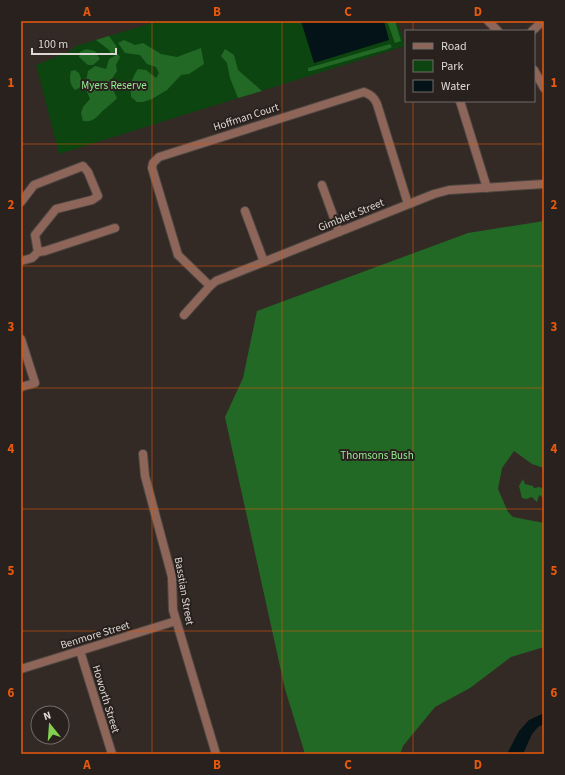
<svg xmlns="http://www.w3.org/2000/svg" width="565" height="775" viewBox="0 0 565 775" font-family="'Source Sans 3',sans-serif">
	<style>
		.green { fill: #0c4510 }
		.forest { fill: #226926 }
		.water { fill: #041318 }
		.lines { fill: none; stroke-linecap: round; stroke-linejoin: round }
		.minor-casing { stroke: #4e4642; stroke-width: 10 }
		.minor { stroke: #8d6659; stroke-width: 8 }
		.grid { fill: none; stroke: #e8590c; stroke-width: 1; stroke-opacity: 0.55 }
		.labels { text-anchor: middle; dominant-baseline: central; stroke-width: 4; stroke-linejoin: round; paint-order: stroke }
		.park-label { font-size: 11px; fill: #93ee92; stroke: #29211d }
		.street-label { font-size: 11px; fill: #ded8d5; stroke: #29211d }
		.neatline { fill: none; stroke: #e8590c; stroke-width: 1.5 }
		.grid-label { font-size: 13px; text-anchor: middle; font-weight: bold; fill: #e8590c }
	</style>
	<rect width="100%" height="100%" fill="#332a26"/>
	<path class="green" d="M158,21H397L405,46L59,154L36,65L70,51L76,46Z"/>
	<g class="forest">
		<path d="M387,21H395L401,41L395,43Z"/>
		<path d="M109,36L117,47L115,52L111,54L109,50L96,40Z"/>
		<path d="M124,40L135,45L143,43L161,54L177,57L201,48L204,64L189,74L181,75L167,90L152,99L143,102H137L131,97C130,86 131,79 138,69L146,70L156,78L159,73L156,67L147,64L140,55L125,53L118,43Z"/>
		<path d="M390,44L392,47L388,49L311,71H308V68Z"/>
		<path d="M86,49L95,51L100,59L93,65H88L79,57L80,52Z"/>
		<path d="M225,49L234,55L238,70L262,91L238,98L230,78L227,63L221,56Z"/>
		<path d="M118,54L120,57L116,65L117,71L111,80L110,84L117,98C114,102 109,105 105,109C97,115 95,123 83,121L81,113L83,107L90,99L85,87L88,71L95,66L106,69L109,59Z"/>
		<path d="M75,70L79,73L83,84L79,88L75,90C70,85 69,79 71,71Z"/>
		<path d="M544,221V468L532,464L514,451L502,468L498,489L508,512L513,517L544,523V647L511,657L470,688L435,707L403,746L400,754H305L285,689L225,417L243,378L257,311L468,233Z"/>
		<path d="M523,479L525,484L533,486L534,488L540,487L544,490L542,497L539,495L537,502L532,497L526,499L522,498L519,486Z"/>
	</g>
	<g class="water">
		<path d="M301,21H384L389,40L314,63Z"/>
		<path d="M544,713V725L539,726L532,734L523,754H507L519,731L529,720Z"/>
	</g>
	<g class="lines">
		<g class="minor-casing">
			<g id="minor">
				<path d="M488,21L498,31"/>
				<path d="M532,31L543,21"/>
				<path d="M534,70L544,88"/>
				<path d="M460,101L487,188"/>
				<path d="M322,185L339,232"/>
				<path d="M21,202L34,185L83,166L88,172L98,196L92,200L56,209L35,235L38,252"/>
				<path d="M245,211L264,262"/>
				<path d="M21,261L32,258L38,252L45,251L115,228"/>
				<path d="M210,286L178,255L152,168L153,163L159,157L364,92C371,95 374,97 377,104L408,204"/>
				<path d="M184,315L210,286L216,281L434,194L449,190L544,184"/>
				<path d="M21,339L35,383L21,387"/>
				<path d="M143,454L145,476L172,577L173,610L216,754"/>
				<path d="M80,651L112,754"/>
				<path d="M21,669L176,621"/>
			</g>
		</g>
		<use href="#minor" class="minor"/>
	</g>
	<path class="grid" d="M152,21V754M282,21V754M413,21V31M413,101V754M21,144H544M21,266H544M21,388H544M21,509H544M21,631H544"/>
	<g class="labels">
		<g class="park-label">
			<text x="114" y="85">Myers Reserve</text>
			<text x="377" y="455">Thomsons Bush</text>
		</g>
		<g class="street-label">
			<text transform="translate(246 117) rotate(-18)">Hoffman Court</text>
			<text transform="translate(351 215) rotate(-22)">Gimblett Street</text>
			<text transform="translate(184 591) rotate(80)">Basstian Street</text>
			<text transform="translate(95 635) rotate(-17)">Benmore Street</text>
			<text transform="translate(106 699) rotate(73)">Howorth Street</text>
		</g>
	</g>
	<rect width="565" height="775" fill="none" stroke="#29211d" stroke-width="44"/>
	<rect x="405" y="30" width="130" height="72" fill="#29211d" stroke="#716a67"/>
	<rect x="413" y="43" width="20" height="6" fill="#8d6659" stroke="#716a67"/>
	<text x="441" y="50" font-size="12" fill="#ded8d5">Road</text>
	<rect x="413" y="60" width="20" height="12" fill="#0c4510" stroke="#716a67"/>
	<text x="441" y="70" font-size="12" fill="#ded8d5">Park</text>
	<rect x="413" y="80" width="20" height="12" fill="#041318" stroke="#716a67"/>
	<text x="441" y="90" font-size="12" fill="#ded8d5">Water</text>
	<g transform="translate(50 725) rotate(343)"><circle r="19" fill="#29211d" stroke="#716a67"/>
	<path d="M0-3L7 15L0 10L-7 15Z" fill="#82d04f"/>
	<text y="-6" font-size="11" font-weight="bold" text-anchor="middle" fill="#ded8d5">N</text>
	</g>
	<path d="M32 48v6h84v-6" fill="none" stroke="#ded8d5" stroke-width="2"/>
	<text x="38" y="48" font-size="12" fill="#ded8d5" stroke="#29211d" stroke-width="3" paint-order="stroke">100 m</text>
	<rect x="22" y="22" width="521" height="731" class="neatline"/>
	<g class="grid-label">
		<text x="87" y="16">A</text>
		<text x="217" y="16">B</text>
		<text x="348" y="16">C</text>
		<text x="478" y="16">D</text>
		<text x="11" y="87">1</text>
		<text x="554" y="87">1</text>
		<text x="11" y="209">2</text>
		<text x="554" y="209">2</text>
		<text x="11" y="331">3</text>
		<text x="554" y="331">3</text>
		<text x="11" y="453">4</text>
		<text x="554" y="453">4</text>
		<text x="11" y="575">5</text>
		<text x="554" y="575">5</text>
		<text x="11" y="697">6</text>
		<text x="554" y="697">6</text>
		<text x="87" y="769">A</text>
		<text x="217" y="769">B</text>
		<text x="348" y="769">C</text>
		<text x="478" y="769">D</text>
	</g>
</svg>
